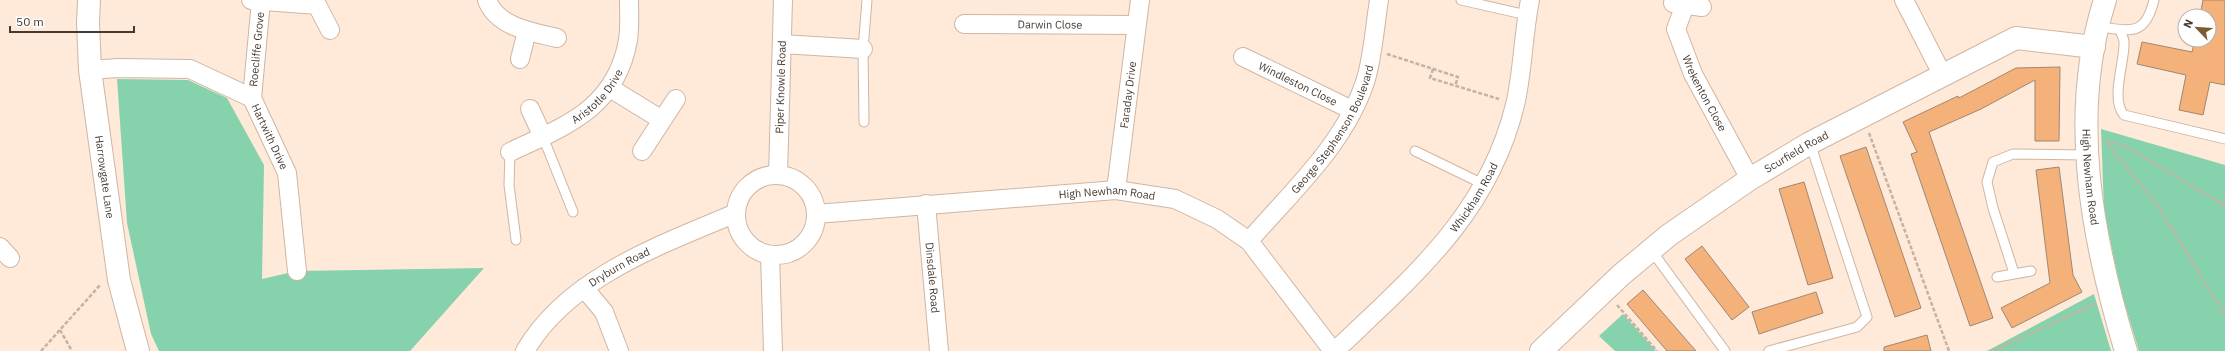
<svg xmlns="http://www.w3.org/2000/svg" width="2225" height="351" viewBox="0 0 2225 351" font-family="'IBM Plex Sans',sans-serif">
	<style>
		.green { fill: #86d2ac }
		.building { fill: #f4b179; stroke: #9f8774 }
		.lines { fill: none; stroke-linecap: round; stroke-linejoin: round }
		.lane-casing { stroke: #cfb6a2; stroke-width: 11 }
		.street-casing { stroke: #cfb6a2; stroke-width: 20 }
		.secondary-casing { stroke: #cfb6a2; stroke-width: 24 }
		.path { stroke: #c4b2a4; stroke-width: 2.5; stroke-dasharray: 4 2; stroke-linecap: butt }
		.lane { stroke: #fff; stroke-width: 9 }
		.street { stroke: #fff; stroke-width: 18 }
		.secondary { stroke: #fff; stroke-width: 22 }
		.labels { text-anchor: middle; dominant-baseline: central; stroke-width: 3.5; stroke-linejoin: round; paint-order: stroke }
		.street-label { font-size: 11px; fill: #453a32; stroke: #fff }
	</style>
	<rect width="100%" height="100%" fill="#ffe9d9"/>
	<g class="green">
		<path d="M117,79L188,80L227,98L264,165L262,279L297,271L484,268L410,351H159L151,334L127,223Z"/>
		<path d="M2101,129L2225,165V351H2139L2120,288L2104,210Z"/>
		<path d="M2094,294L2111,351H1987Z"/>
		<path d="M1623,314L1656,351H1615L1599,336Z"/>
	</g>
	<g class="building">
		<path d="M2203,0H2225V85L2210,82L2203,115L2179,110L2186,75L2137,64L2142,42L2192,52L2195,40H2209V16H2200Z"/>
		<path d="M2060,67L2059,141H2035V80L1981,109L1929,132L1993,318L1970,326L1911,154L1917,152L1903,122L1958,96L1959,98L2016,68Z"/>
		<path d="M1866,147L1921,308L1895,317L1840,156Z"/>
		<path d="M2059,167L2073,275L2082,292L2012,328L2001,308L2050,283L2036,170Z"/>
		<path d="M1804,182L1833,278L1808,285L1779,189Z"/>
		<path d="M1702,246L1749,307L1732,320L1685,259Z"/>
		<path d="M1643,290L1696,351H1667L1627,304Z"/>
		<path d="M1816,292L1823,313L1759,334L1752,312Z"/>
		<path d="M1927,335L1931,351H1884V347Z"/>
	</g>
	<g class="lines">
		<g class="lane-casing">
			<g id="lane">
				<path d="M1461,0L1527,15"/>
				<path d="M2098,27C2129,30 2145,38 2154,0"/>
				<path d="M2120,30C2121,34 2124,38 2124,42C2125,62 2110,99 2124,115L2225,139"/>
				<path d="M864,122L863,49L867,0"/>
				<path d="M543,137L573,212"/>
				<path d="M1415,151L1485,185"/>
				<path d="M510,152L509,185L516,240"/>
				<path d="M1651,250L1725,351"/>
				<path d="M2014,273L1993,208L1987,182L1993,162L2013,154L2088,155"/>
				<path d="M1997,277L2031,271"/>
				<path d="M1769,351L1857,327L1867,317L1810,143"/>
			</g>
		</g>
		<g class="street-casing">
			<g id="street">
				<path d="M251,0L317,5L330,30"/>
				<path d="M487,0C497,27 532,32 557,38"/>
				<path d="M1904,0L1942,74"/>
				<path d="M1673,3L1702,7"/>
				<path id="s1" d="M1685,5L1676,29L1693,74L1750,179"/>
				<path id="s2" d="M964,24L1136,25"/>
				<path d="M782,44L863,49"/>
				<path id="s3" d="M1243,57L1352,110"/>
				<path d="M520,59L527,31"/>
				<path id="s4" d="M90,70L118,68L190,69L252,98L287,173L297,271"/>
				<path d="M610,88L662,120"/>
				<path id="s5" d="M252,98L261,1"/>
				<path d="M530,109L543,137"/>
				<path d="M642,151L676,99"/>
				<path id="s6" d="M510,152C565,126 616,109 628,40C630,27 629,13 629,0"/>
				<path id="s7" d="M778,175L783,0"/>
				<circle cx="776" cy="215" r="40"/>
				<path id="s8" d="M1116,190L1140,0"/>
				<path id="s9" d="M926,204L939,351"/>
				<path id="s10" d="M816,214L1116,190L1175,199L1217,219L1249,241L1333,351"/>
				<path id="s11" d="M1249,241C1292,191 1346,143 1366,79C1373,55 1375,25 1379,0"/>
				<path d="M0,247L10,258"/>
				<path d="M770,255L773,351"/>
				<path d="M584,288L604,312L619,351"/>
				<path id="s12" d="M525,351C568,277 661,245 736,213"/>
				<path id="s13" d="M1335,351C1413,276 1488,215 1515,105C1523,71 1523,35 1530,0"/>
			</g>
		</g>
		<g class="secondary-casing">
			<g id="secondary">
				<path id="s14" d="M89,0L88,23L90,70L119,280L138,351"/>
				<path id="s15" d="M2105,0C2068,115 2092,239 2126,351"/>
				<path id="s16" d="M1541,351L1621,275L1669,235L1750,179L1810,143L2016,38L2094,47"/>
			</g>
		</g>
		<g class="path">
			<path d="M1387,54L1458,77L1455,86"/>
			<path d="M1433,69L1430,78L1499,99"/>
			<path d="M1869,133L1949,351"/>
			<path d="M2107,141L2127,147L2225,206"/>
			<path d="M2107,143L2158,206L2225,315"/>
			<path d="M2218,202L2225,200"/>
			<path d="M1617,305L1657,351"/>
			<path d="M60,330L72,351"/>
			<path d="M41,351L101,284"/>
			<path d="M1993,351L2094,304"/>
		</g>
		<use href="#lane" class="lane"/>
		<use href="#street" class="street"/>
		<use href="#secondary" class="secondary"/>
	</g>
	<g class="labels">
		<g class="street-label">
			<text stroke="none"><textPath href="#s2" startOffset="86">Darwin Close</textPath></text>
			<text stroke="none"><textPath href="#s5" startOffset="49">Roecliffe Grove</textPath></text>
			<text stroke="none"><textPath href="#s3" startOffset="61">Windleston Close</textPath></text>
			<text stroke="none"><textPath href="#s7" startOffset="88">Piper Knowle Road</textPath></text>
			<text stroke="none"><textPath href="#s1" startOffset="96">Wrekenton Close</textPath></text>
			<text stroke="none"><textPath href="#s6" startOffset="105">Aristotle Drive</textPath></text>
			<text stroke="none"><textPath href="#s8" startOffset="96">Faraday Drive</textPath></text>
			<text stroke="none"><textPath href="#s11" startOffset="141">George Stephenson Boulevard</textPath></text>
			<text stroke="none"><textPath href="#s4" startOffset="211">Hartwith Drive</textPath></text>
			<text stroke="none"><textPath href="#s16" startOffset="325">Scurfield Road</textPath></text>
			<text stroke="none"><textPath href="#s14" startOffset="178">Harrowgate Lane</textPath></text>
			<text stroke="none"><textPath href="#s15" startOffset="179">High Newham Road</textPath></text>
			<text stroke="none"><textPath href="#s10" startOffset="292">High Newham Road</textPath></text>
			<text stroke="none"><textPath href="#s13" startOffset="208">Whickham Road</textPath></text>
			<text stroke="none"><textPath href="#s12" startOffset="128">Dryburn Road</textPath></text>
			<text stroke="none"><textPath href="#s9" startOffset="74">Dinsdale Road</textPath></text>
		</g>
	</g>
	<g transform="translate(2197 28) rotate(295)"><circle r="19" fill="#ffffff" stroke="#b5b0ad"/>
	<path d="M0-3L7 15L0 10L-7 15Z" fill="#7a5c30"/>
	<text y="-6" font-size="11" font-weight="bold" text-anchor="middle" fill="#453a32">N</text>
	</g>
	<path d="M10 26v6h124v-6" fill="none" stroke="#453a32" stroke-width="2"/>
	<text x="16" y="26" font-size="12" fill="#453a32" stroke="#ffffff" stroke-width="3" paint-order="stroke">50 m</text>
</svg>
